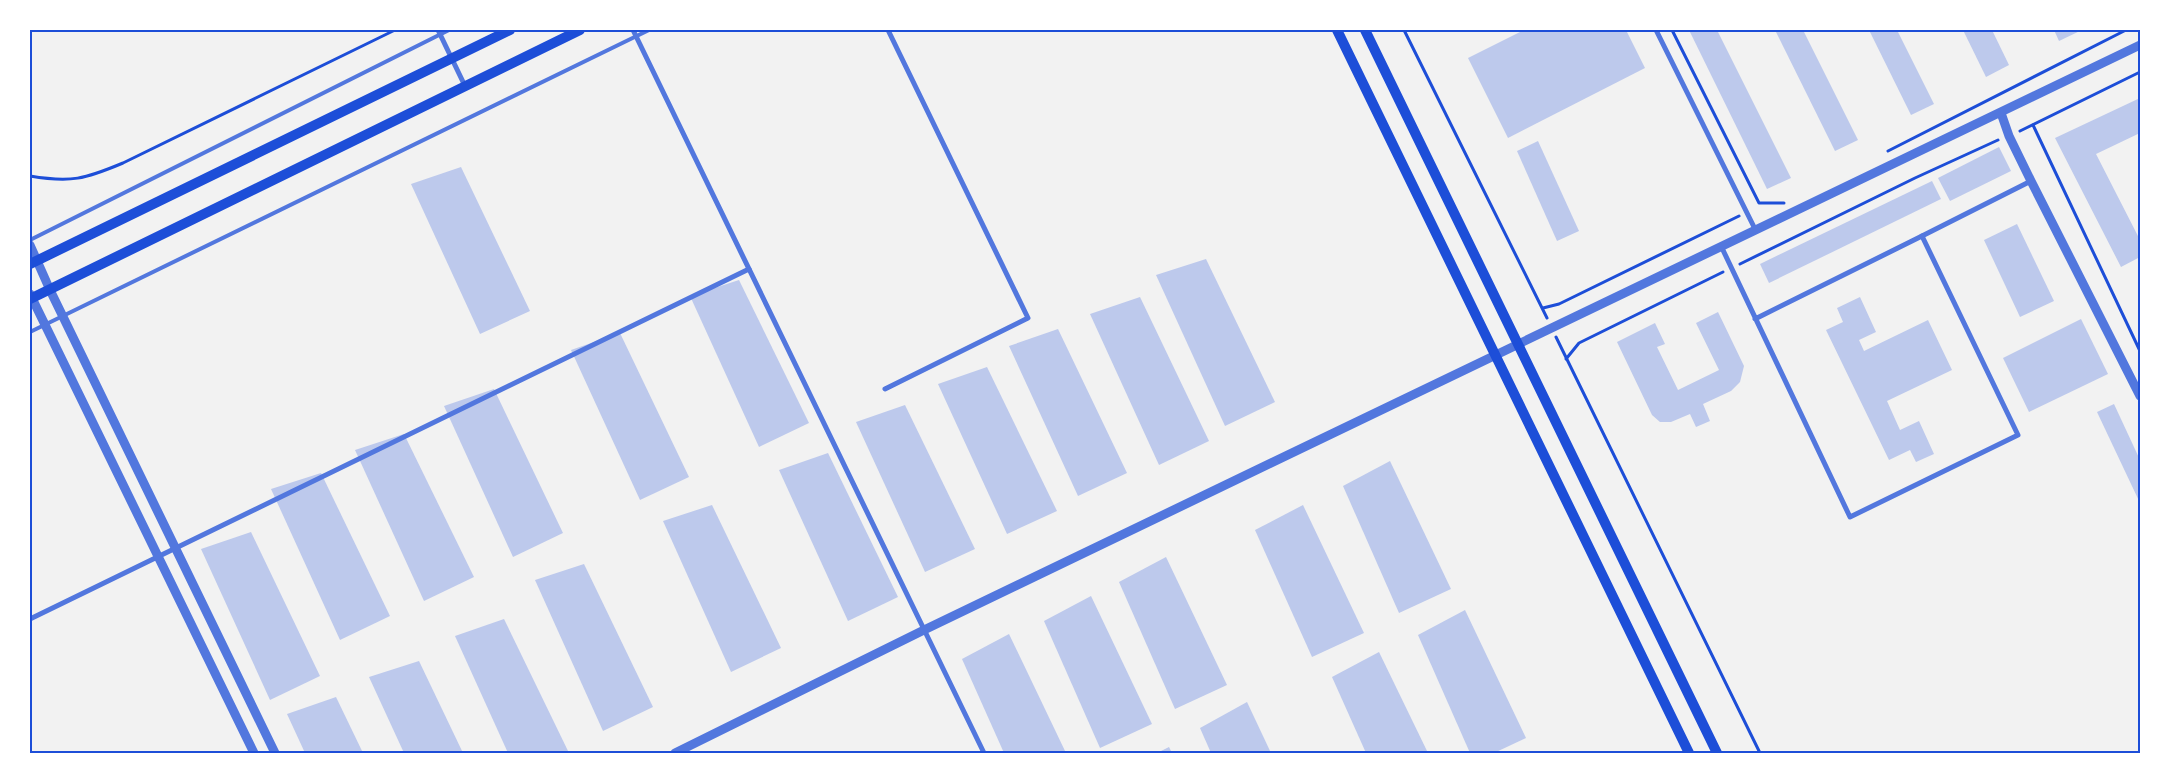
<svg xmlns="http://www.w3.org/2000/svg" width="2170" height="783" viewBox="0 0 2170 783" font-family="Commissioner,sans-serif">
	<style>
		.building { fill: #bdc9ec }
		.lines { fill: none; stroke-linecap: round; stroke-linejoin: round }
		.path { stroke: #1d4ed8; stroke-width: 3 }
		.service { stroke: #5277de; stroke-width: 4 }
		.minor { stroke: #5277de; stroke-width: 5 }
		.tertiary { stroke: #5277de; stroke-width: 9 }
		.secondary { stroke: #1d4ed8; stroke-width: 10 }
		.neatline { fill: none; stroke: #1d4ed8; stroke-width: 2 }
	</style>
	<rect width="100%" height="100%" fill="#f2f2f2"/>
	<g class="building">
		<path d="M1524,30H1626L1645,68L1508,138L1468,58Z"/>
		<path d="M1689,30H1717L1791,178L1767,189Z"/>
		<path d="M1775,30H1803L1858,140L1835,151Z"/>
		<path d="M1869,30H1897L1934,104L1911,115Z"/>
		<path d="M1963,30H1992L2009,65L1986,77Z"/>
		<path d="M2054,30H2082L2059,41Z"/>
		<path d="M2140,98V133L2096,154L2140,240V257L2121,267L2055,138Z"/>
		<path d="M1538,141L1579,231L1557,241L1517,151Z"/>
		<path d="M1999,147L2011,171L1950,201L1938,178Z"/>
		<path d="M461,167L530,311L480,334L411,184Z"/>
		<path d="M1932,181L1941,199L1769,283L1760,264Z"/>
		<path d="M2017,224L2054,301L2020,317L1984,240Z"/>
		<path d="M1206,259L1275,402L1225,426L1156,275Z"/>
		<path d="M739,280L809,423L759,447L690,296Z"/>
		<path d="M1140,297L1209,441L1159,465L1090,314Z"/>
		<path d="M1860,297L1876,332L1859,340L1864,351L1928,320L1952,370L1887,401L1900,430L1919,421L1934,454L1916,462L1910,450L1889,460L1826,330L1843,322L1837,308Z"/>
		<path d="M1718,312L1744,366L1740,382L1731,391L1703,404L1710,421L1696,427L1690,414L1671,422H1660L1652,415L1617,342L1655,323L1665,344L1657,347L1678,390L1719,370L1696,323Z"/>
		<path d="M2081,319L2108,374L2029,412L2003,358Z"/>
		<path d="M1058,329L1127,473L1078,496L1009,346Z"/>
		<path d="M620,333L689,477L640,500L571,350Z"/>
		<path d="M987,367L1057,511L1007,534L938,384Z"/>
		<path d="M494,389L563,533L513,557L444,406Z"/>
		<path d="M2114,404L2140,460V503L2097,412Z"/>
		<path d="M905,405L975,549L925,572L856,422Z"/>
		<path d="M404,434L474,577L424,601L355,450Z"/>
		<path d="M828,453L898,597L848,621L779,470Z"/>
		<path d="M1390,461L1451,589L1399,613L1343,486Z"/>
		<path d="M321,473L390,616L340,640L271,489Z"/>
		<path d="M712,505L781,648L731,672L663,521Z"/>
		<path d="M1303,505L1364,633L1312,657L1255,530Z"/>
		<path d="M251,532L320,676L270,700L201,549Z"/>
		<path d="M1166,557L1227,685L1175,709L1119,582Z"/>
		<path d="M584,564L653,707L603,731L535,580Z"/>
		<path d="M1091,596L1152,724L1100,748L1044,621Z"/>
		<path d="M1465,610L1526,738L1494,753H1470L1418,635Z"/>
		<path d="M504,619L569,753H508L455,636Z"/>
		<path d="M1009,634L1066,753H1004L962,659Z"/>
		<path d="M1379,652L1428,753H1366L1332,677Z"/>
		<path d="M419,661L463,753H404L369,677Z"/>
		<path d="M336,697L363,753H305L287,714Z"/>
		<path d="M1247,702L1271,753H1211L1200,728Z"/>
		<path d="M1169,747L1172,753H1157Z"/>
	</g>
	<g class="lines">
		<g class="path">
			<path d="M1404,30L1547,318"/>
			<path d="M1672,30L1759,203H1784"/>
			<path d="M2033,125L2140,351"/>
			<path d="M2020,131L2140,72"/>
			<path d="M1888,151L2126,30"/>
			<path d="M30,176C71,183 85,179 123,163L395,30"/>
			<path d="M1740,264L1915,178L1998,140"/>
			<path d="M1543,308L1559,304L1739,216"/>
			<path d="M1556,337L1760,753"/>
			<path d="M1566,359L1579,343L1723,272"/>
		</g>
		<g class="service">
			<path d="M30,240L449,30"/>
			<path d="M30,332L649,30"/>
		</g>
		<g class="minor">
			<path d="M438,30L465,86"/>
			<path d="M633,30L984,753"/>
			<path d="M1656,30L1756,231"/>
			<path d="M1922,236L2031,181"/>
			<path d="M1722,248L1850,517L2018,435L1922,236L1755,319"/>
			<path d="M885,389L1028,318L888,30"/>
			<path d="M30,619L749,269"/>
		</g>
		<g class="tertiary">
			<path d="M2001,113L2009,136L2031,181L2140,396"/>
			<path d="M30,245L50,290L275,753"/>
			<path d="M30,294L254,753"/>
			<path d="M675,753L924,630L2140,45"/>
		</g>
		<g class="secondary">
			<path d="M1337,30L1689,753"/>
			<path d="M1365,30L1717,753"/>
			<path d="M30,264L510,30"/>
			<path d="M30,299L580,30"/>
		</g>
	</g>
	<rect width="2170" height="783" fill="none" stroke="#ffffff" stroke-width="62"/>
	<rect x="31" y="31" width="2108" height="721" class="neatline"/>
</svg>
